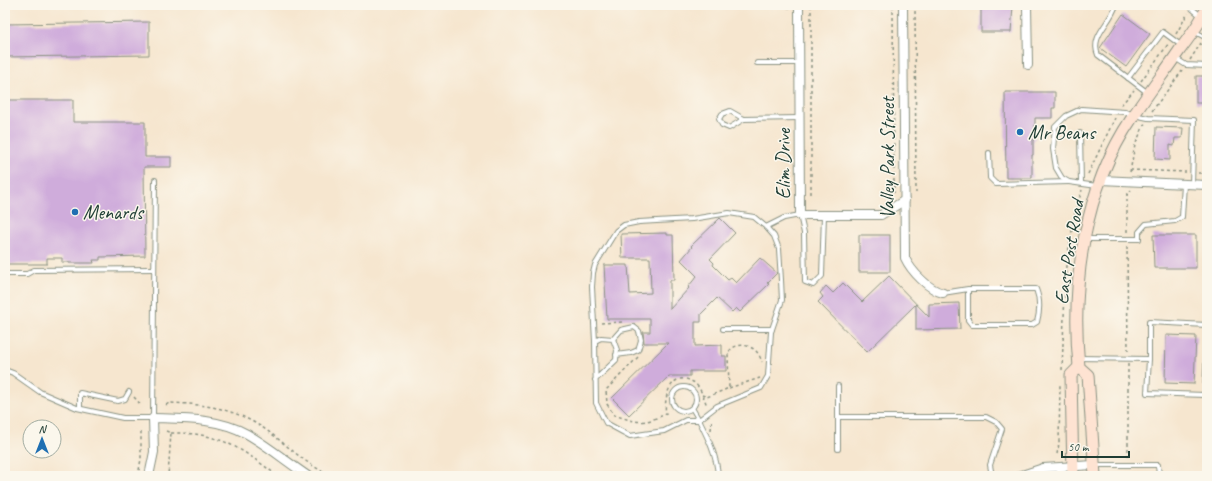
<svg xmlns="http://www.w3.org/2000/svg" width="1212" height="481" viewBox="0 0 1212 481" font-family="Caveat,sans-serif">
	<style>
		.building { fill: #cfacdb }
		.lines { fill: none; stroke-linecap: round; stroke-linejoin: round }
		.lane-casing { stroke: #8a9282; stroke-width: 6 }
		.street-casing { stroke: #8a9282; stroke-width: 10 }
		.secondary-casing { stroke: #8a9282; stroke-width: 13 }
		.path { stroke: #8a9282; stroke-width: 1.5; stroke-dasharray: 3 3; stroke-linecap: butt }
		.lane { stroke: #fff; stroke-width: 4 }
		.street { stroke: #fff; stroke-width: 8 }
		.secondary { stroke: #fee3d2; stroke-width: 11 }
		.poi-dot { fill: #1f6fb2; stroke: #fbf7ec; stroke-width: 1.5 }
		.labels { text-anchor: middle; dominant-baseline: central; stroke-width: 3; stroke-linejoin: round; paint-order: stroke }
		.poi-label { font-size: 20px; fill: #1f3d34; stroke: #fbf7ec; text-anchor: start }
		.street-label { font-size: 20px; fill: #1f3d34; stroke: #fbf7ec }
	</style>
	<rect width="100%" height="100%" fill="#fbf7ec"/>
	<filter id="ink" filterUnits="userSpaceOnUse"><feTurbulence type="fractalNoise" baseFrequency=".025" numOctaves="2"/><feDisplacementMap in="SourceGraphic" scale="8" xChannelSelector="R" yChannelSelector="G"/><feConvolveMatrix kernelMatrix="1 2 1 2 8 2 1 2 1" color-interpolation-filters="sRGB"/></filter>
	<filter id="wash" filterUnits="userSpaceOnUse"><feTurbulence type="fractalNoise" baseFrequency=".012" numOctaves="4" result="noise"/><feDisplacementMap in="SourceGraphic" scale="16" xChannelSelector="R" yChannelSelector="G"/><feGaussianBlur stdDeviation="0.9" result="paint"/><feColorMatrix in="noise" values="0 0 0 0 0 0 0 0 0 0 0 0 0 0 0 0 0 1.4 0 .05"/><feComposite in="paint" operator="in"/></filter>
	<g filter="url(#wash)">
		<rect width="100%" height="100%" fill="#f6e6cf"/>
		<g id="blocks">
			<g class="building">
				<path d="M981,5L1013,6L1011,32H981Z"/>
				<path d="M1123,14L1150,34L1126,67L1100,48Z"/>
				<path d="M149,22V55L5,57V24Z"/>
				<rect x="1196" y="76" width="11" height="27"/>
				<path d="M1005,92H1055V108H1052V118H1035V139H1033V155H1032V178H1006Z"/>
				<path d="M5,100H73V122H145V157H171V167H144L145,256L100,257V260H93L94,263H69V262H62V258H47V264H5Z"/>
				<path d="M1156,127L1183,128L1182,138H1175L1174,146L1170,145V160L1155,159Z"/>
				<path d="M720,218L735,233L710,259L714,263L713,265L728,280L731,278L736,283L760,258L777,273L767,283L769,284L740,312L736,308L732,312L717,298L701,314V322H695V346L722,345V356H726V371H690V376H669L629,415L612,398L668,343H644L643,332H650V319H607L604,265H628L630,294L651,293L650,258H622L621,234L667,233V235H673L674,280H670V309L689,288L688,287L697,276L681,260L692,247L691,246Z"/>
				<rect x="859" y="235" width="31" height="37"/>
				<path d="M1153,235H1196V268H1154Z"/>
				<path d="M889,276L929,317V304L959,303L960,329L916,330V304L867,352L818,302L823,297L820,293L826,286L833,293L843,283L862,302Z"/>
				<path d="M1166,335L1196,336L1194,384L1165,383Z"/>
			</g>
		</g>
	</g>
	<g filter="url(#ink)">
		<use href="#blocks" fill-opacity="0" stroke="#8a9282" stroke-width="1"/>
		<g class="lines">
			<g class="lane-casing">
				<g id="lane">
					<path d="M787,5L799,7"/>
					<path d="M1116,5C1110,24 1090,36 1098,55L1148,93"/>
					<path d="M1188,5L1202,17"/>
					<path d="M1195,32L1207,38"/>
					<path d="M1175,58L1186,65L1207,66"/>
					<path d="M757,63H799"/>
					<path d="M1128,78L1163,32L1182,46"/>
					<path d="M744,119L729,128L722,125L719,119L722,114L730,111L744,119L799,118"/>
					<path d="M1080,133L1081,183"/>
					<path d="M989,153L990,178L996,184L1069,182"/>
					<path d="M1097,186L1069,182L1062,178L1056,168L1053,149L1055,127L1066,116L1081,109L1125,112L1134,115L1148,118L1194,120L1192,184"/>
					<path d="M766,227L784,218L800,215L804,233L805,282L813,285L822,276L824,215"/>
					<path d="M1085,239H1139V232L1146,224L1175,221L1182,217L1184,184"/>
					<path d="M5,274H27L34,270L154,269"/>
					<path d="M943,293L968,289H1036C1040,299 1040,311 1037,322L1032,325H972L968,320V289"/>
					<path d="M723,329H772"/>
					<path d="M613,339L621,330L634,327L639,331L641,340L638,350L631,353L616,355"/>
					<path d="M595,341L592,287L593,273L595,265L616,231L624,225L639,222L692,219L729,213L754,217L766,227L774,236L779,249L781,280L782,300L771,332L768,376L761,388L717,406L699,420L692,408"/>
					<path d="M1078,358L1149,359V322L1207,325"/>
					<path d="M1149,359L1147,393L1205,395L1207,340"/>
					<path d="M5,370L13,373L40,392L77,408L123,418H153L155,180"/>
					<path d="M595,380L616,360L617,350L613,339L601,338L595,341L596,403L606,423L630,436L664,431L686,420H699C708,438 717,456 718,476"/>
					<path d="M838,386V417"/>
					<circle cx="684" cy="399" r="12"/>
					<path d="M80,408V393L118,401L125,399L129,392"/>
					<path d="M838,449V417H986L996,422L1002,429L990,465L992,476"/>
					<path d="M1096,465H1158L1159,476"/>
				</g>
			</g>
			<g class="street-casing">
				<g id="street">
					<path d="M799,5L800,215H881L905,200"/>
					<path d="M903,5L905,258C911,271 929,290 943,293"/>
					<path d="M1027,5L1028,65"/>
					<path d="M1101,180L1207,185"/>
					<path d="M149,476L154,452L153,418C184,419 218,418 247,434C268,446 287,462 308,476"/>
					<path d="M1019,476L1043,468L1094,465"/>
				</g>
			</g>
			<g class="secondary-casing">
				<g id="secondary">
					<path d="M1073,476L1071,375L1079,367"/>
					<path d="M1095,476L1088,375L1079,367C1071,283 1084,189 1132,118C1147,95 1164,73 1179,51C1189,37 1201,23 1207,7"/>
				</g>
			</g>
			<g class="path">
				<path d="M811,5V197"/>
				<path d="M893,5L894,193"/>
				<path d="M915,5L916,193"/>
				<path d="M1176,34L1188,13"/>
				<path d="M1190,60L1201,43"/>
				<path d="M1141,81L1169,43"/>
				<path d="M1121,105L1134,90"/>
				<path d="M1152,111L1182,71"/>
				<path d="M1130,170L1186,172"/>
				<path d="M1130,172L1135,145L1145,123"/>
				<path d="M1198,173H1207"/>
				<path d="M1088,174L1115,118"/>
				<path d="M1127,232V195L1131,190"/>
				<path d="M1127,246L1128,352"/>
				<path d="M601,323L623,322"/>
				<path d="M638,357L606,390L607,404L614,415C639,423 641,425 666,414C663,398 671,369 693,382C700,386 704,398 707,406"/>
				<path d="M1128,364V458"/>
				<path d="M1062,370L1066,265L1075,213L1082,190"/>
				<path d="M729,388L760,378"/>
				<path d="M702,395L707,397L729,388L728,354C732,343 748,343 756,351C759,354 761,359 762,362"/>
				<path d="M134,397L141,405"/>
				<path d="M166,405L169,403C200,404 228,407 255,423C282,438 303,465 333,476"/>
				<path d="M711,430L712,419"/>
				<path d="M166,431L171,433L168,476"/>
				<path d="M171,433C220,432 240,448 278,476"/>
				<path d="M1057,454L1059,444L1060,384"/>
				<path d="M138,476L141,459V432"/>
			</g>
			<use href="#lane" class="lane"/>
			<use href="#street" class="street"/>
			<use href="#secondary" class="secondary"/>
		</g>
	</g>
	<g class="poi-dot">
		<circle cx="1020" cy="132" r="4"/>
		<circle cx="75" cy="212" r="4"/>
	</g>
	<g class="labels">
		<g class="poi-label">
			<text x="1028" y="132">Mr Beans</text>
			<text x="83" y="212">Menards</text>
		</g>
		<g class="street-label">
			<text transform="translate(887 158) rotate(-90)">Valley Park Street</text>
			<text transform="translate(783 164) rotate(-90)">Elim Drive</text>
			<text transform="translate(1069 252) rotate(-81)">East Post Road</text>
		</g>
	</g>
	<rect width="1212" height="481" fill="none" stroke="#fbf7ec" stroke-width="20"/>
	<g transform="translate(42 439)"><circle r="19" fill="#fbf7ec" stroke="#a3ada2"/>
	<path d="M0-3L7 15L0 10L-7 15Z" fill="#1f6fb2"/>
	<text y="-6" font-size="11" font-weight="bold" text-anchor="middle" fill="#1f3d34">N</text>
	</g>
	<path d="M1062 451v6h67v-6" fill="none" stroke="#1f3d34" stroke-width="2"/>
	<text x="1068" y="451" font-size="12" fill="#1f3d34" stroke="#fbf7ec" stroke-width="3" paint-order="stroke">50 m</text>
</svg>
